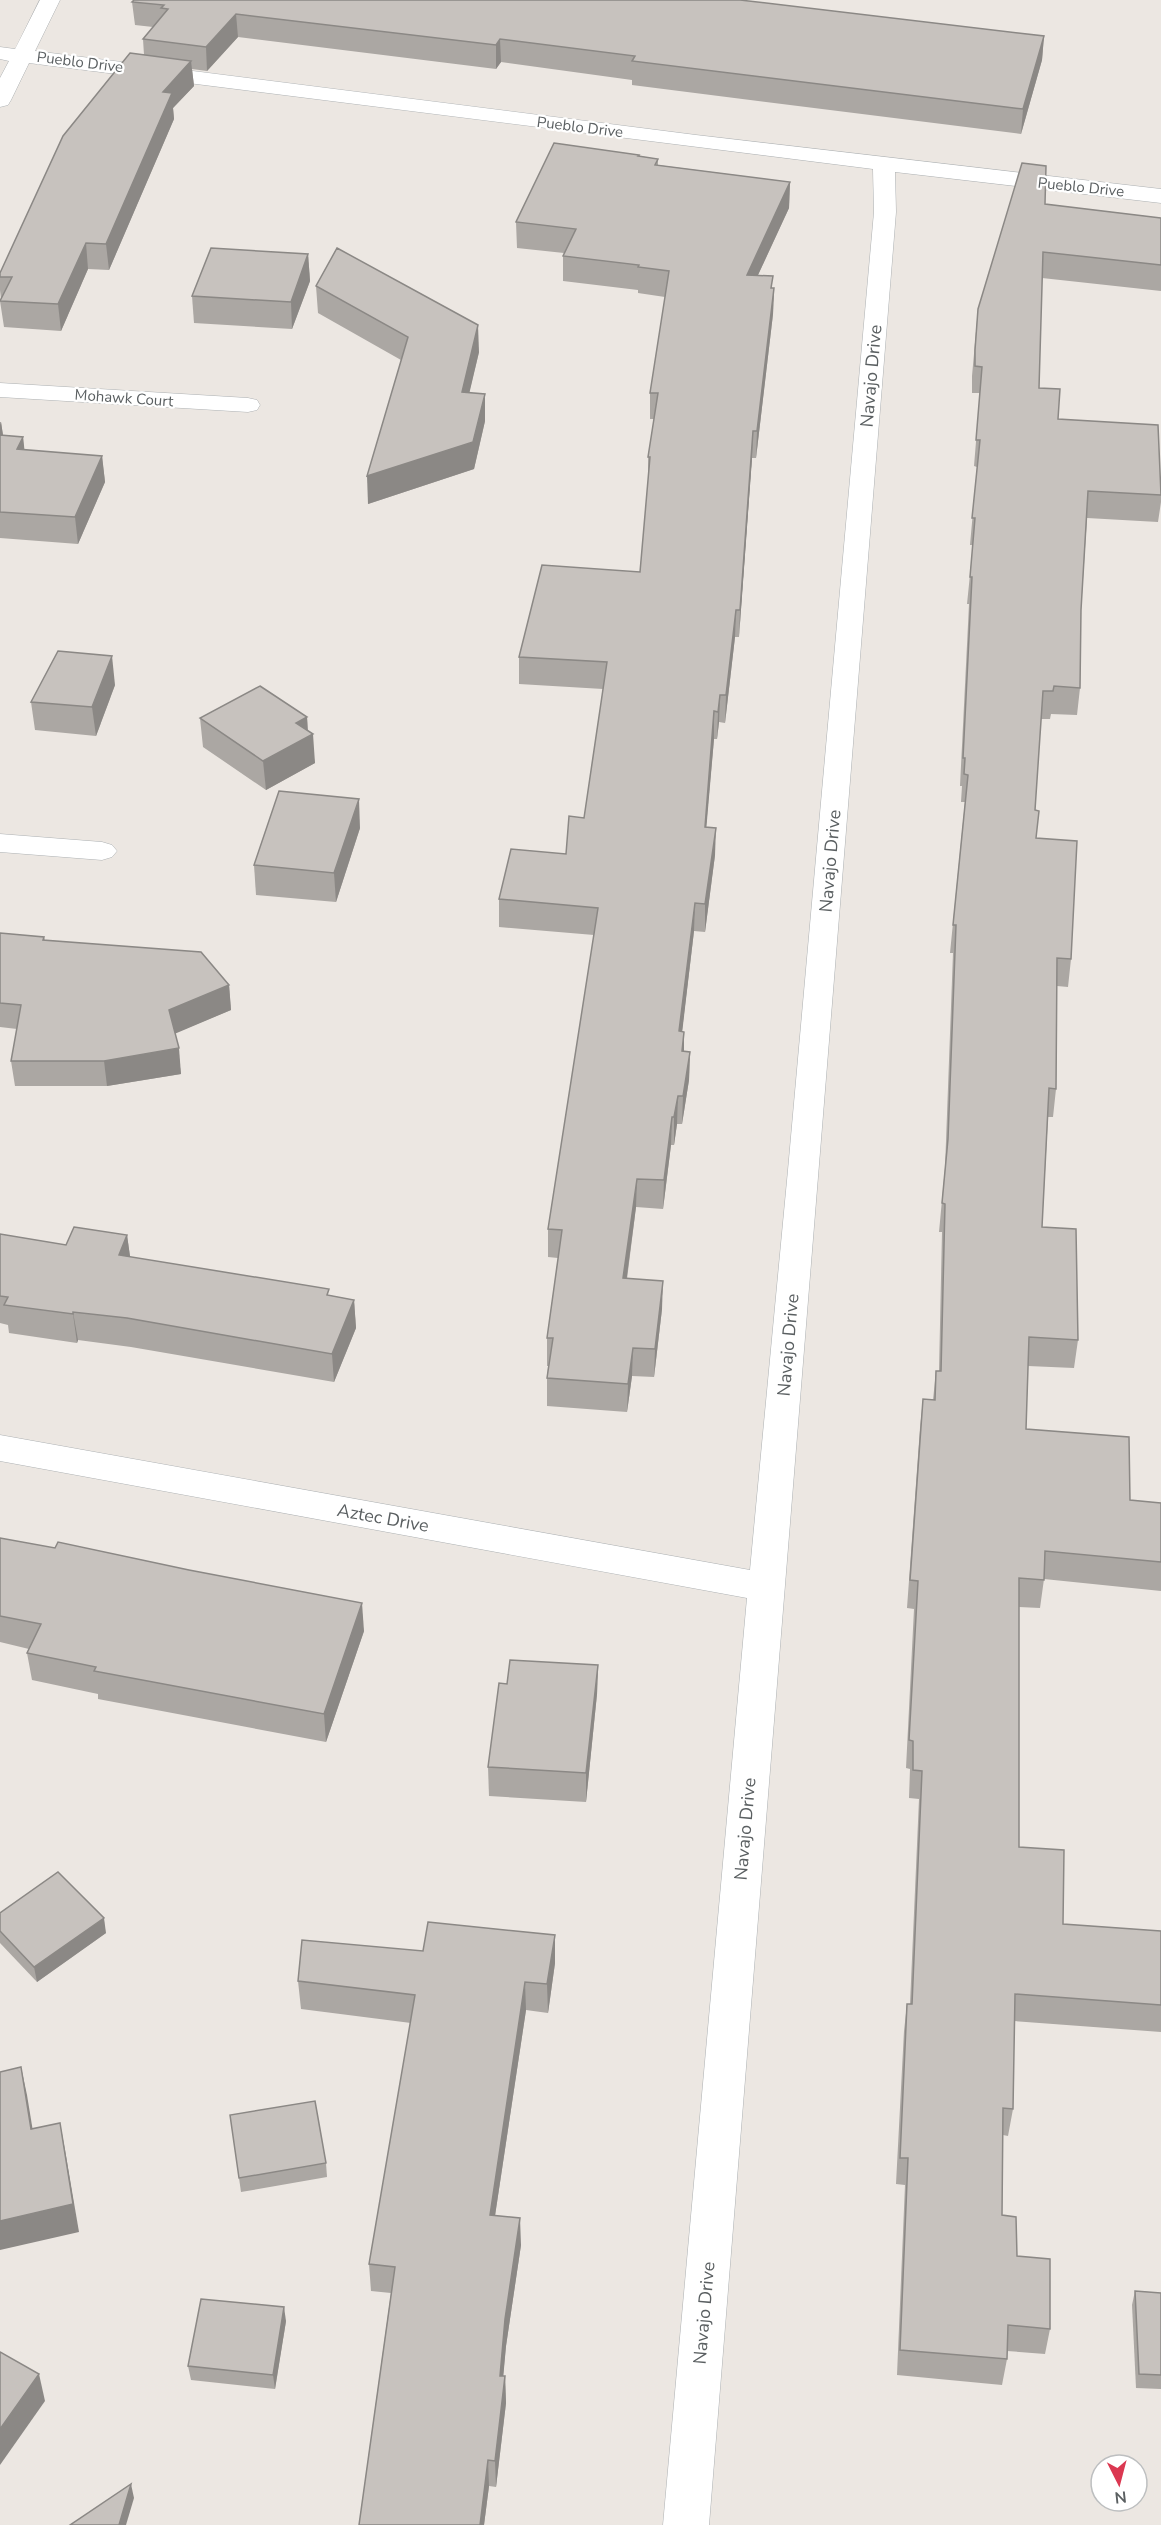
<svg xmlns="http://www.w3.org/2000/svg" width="1161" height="2525" viewBox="0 0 1161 2525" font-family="'Nunito Sans',sans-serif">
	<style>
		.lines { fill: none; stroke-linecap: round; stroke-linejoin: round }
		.street-casing { stroke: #adb1b3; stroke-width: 1 }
		.street { fill: #fff; fill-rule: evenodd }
		.wall { fill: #aba7a3 }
		.shaded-wall { fill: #8b8885 }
		.building { fill: #c7c2be; stroke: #8b8885; stroke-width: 1.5 }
		.labels { text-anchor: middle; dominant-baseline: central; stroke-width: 4.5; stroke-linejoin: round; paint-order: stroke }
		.far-street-label { font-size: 15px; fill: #5a5f61; stroke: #fff }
		.street-label { font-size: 18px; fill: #5a5f61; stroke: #fff }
	</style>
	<rect width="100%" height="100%" fill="#ece7e2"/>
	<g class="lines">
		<g class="street-casing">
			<g id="street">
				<path d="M40,0H60L35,51L696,135L1161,189V203L895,172L896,212L709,2525H663L747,1598L0,1461V1435L750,1570L788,1170L874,212L873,169L29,63L11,100L8,105L0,107V78L9,61L0,59V47L15,49Z"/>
				<path d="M0,383L248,398L257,400L260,405L257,410L248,412L0,397Z"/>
				<path d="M0,834L102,842L112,845L117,851L112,857L102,860L0,852Z"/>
			</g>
		</g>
		<use href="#street" class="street"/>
	</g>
	<g class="wall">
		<path d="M132,2L1044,36L1042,60L1021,134L632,85V80L501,62L496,69L238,37L207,71L192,69L194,86L173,108L174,119L109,270L88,269L61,331L4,327L0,301L1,299L0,290V273L144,55L143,39L153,27L135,25Z"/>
		<path d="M639,156L658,159V165L790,182L789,208L758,275L772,288H774L773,314L756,458H752L739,637H735L725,723L719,722L717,739H714L706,827L715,855L705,932L694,931L682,1031L684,1032V1052H690L689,1080L682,1124H677L674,1145H671L663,1209L636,1207L627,1279L662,1309L654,1377L632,1376L627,1412L547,1406V1378L548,1366H547V1338L558,1258L548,1257V1229L594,935L499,927V899L566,854L584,818L603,689L519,684V657L640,572L648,484V457L654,419H650V393L665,297L638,293V290L563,281V256L564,253L517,248L516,222Z"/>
		<path d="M1045,204L1161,218V291L1042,278L1039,388L1058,419L1161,477V502L1158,522L1087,518L1081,610L1080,688L1077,715L1051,714L1050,719H1041L1035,810L1036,838L1071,959L1068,987L1057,986L1056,1089L1053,1117H1048L1042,1227L1078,1340L1074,1368L1028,1366L1026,1429L1130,1500L1161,1503V1591L1044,1579L1040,1608L1019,1607V1847L1063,1924L1161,1931V2032L1014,2021L1013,2109L1008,2136L1003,2135L1002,2215L1017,2256L1050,2329L1045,2354L1007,2351V2359L1002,2385L897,2375L905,2185L896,2184L904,2031L907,2004H910L919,1799L909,1798L910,1769L906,1768L914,1609L907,1608L920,1428L923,1399L933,1400L936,1371H939L942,1232H939L945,1168L953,953H950L965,802H961L962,786H960L969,604H967L973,545H970L977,467L974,466L980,393H972V376L978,309Z"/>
		<path d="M308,254L310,281L292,329L194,323L192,296Z"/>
		<path d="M316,286L479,352L469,393L485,394V421L474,469L368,504L401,360L318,313Z"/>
		<path d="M0,422H1L3,436L23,437L24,450L102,456L105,482L78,544L0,538Z"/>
		<path d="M115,685L96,736L35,730L31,702Z"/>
		<path d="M307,717L308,731L315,763L266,790L203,747L200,718Z"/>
		<path d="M360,828L336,902L256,895L254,865Z"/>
		<path d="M0,933L44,937L45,940L229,985L231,1010L175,1033L181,1074L107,1086H15L11,1061L17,1029L0,1027Z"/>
		<path d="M0,1234L66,1245L127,1235L130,1257L354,1300L356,1328L334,1382L131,1347L78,1340L77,1343L9,1333L8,1325L0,1323Z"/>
		<path d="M0,1538L364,1631L326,1742L98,1699V1694L32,1680L27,1653L29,1649L0,1642Z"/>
		<path d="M598,1665L597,1694L586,1802L489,1796L488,1767L507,1684Z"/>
		<path d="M0,1913L106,1933L37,1982L0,1943Z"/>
		<path d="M423,1951L555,1963L548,2013L526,2010L495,2216L521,2245L506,2346L503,2376H505L506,2403L496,2487L489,2486L484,2525H359L391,2293L371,2291L369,2264L411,2023L301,2009L298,1981Z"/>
		<path d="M230,2115L326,2163L327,2177L241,2192Z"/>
		<path d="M1135,2291L1161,2293V2389L1136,2388L1132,2305Z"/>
		<path d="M286,2321L275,2389L191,2380L188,2366Z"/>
	</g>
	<g class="shaded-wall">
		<path d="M236,14L238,37L207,71L206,47Z"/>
		<path d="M1044,36L1042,60L1021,134L1023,109Z"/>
		<path d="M500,39L501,62L496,69V45Z"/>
		<path d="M191,61L194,86L173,108L174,119L109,270L106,244L163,92Z"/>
		<path d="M790,182L789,208L746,301L747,275Z"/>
		<path d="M86,243L88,269L61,331L58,304Z"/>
		<path d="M308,254L310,281L292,329L291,302Z"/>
		<path d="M774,288L773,314L756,458L757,431Z"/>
		<path d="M478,325L479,352L463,420L462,392Z"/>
		<path d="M485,394V421L474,469L368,504L367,476Z"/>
		<path d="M1,422L5,448L0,459V425Z"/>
		<path d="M753,431L752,458L739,637L740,610Z"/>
		<path d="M23,437L26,463L17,449Z"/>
		<path d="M102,456L105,482L78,544L75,517Z"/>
		<path d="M736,610L735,637L725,723L726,695Z"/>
		<path d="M112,656L115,685L96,736L92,707Z"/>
		<path d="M720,695L719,722L717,739L718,712Z"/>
		<path d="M714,711V739L704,855L705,827Z"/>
		<path d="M307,717L308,737L313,734L315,763L266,790L263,761L296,723Z"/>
		<path d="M359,799L360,828L336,902L334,873Z"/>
		<path d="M716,828L715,855L705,932V904Z"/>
		<path d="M695,903L694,931L679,1059V1031Z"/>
		<path d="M229,985L231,1010L172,1035L169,1010Z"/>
		<path d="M684,1032V1060L682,1051Z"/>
		<path d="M179,1048L181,1074L107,1086L104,1061Z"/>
		<path d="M690,1052L689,1080L682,1124L683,1096Z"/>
		<path d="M678,1096L677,1124L674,1145V1117Z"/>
		<path d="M672,1117L671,1145L663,1209L664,1180Z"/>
		<path d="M637,1179L636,1207L623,1306V1278Z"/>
		<path d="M127,1235L131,1263L119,1255Z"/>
		<path d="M663,1281L662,1309L654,1377L655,1349Z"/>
		<path d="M354,1300L356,1328L334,1382L332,1354Z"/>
		<path d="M73,1312L78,1340L77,1343L73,1314Z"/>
		<path d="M633,1348L632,1376L627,1412L628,1384Z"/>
		<path d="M362,1603L364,1631L326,1742L324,1714Z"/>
		<path d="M598,1665L597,1694L586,1802V1773Z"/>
		<path d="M104,1918L106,1933L37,1982L34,1967Z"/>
		<path d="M555,1935V1963L548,2013L547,1984Z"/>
		<path d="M525,1982L526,2010L491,2242L490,2215Z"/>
		<path d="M21,2067L27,2095L37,2156L31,2129Z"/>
		<path d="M60,2123L65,2150L79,2232L0,2250V2221Z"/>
		<path d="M520,2218L521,2245L506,2346L501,2402L500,2376L505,2319Z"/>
		<path d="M284,2307L286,2321L275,2389L273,2375Z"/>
		<path d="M39,2374L45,2401L0,2465V2429Z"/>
		<path d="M505,2376L506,2403L496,2487L495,2461Z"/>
		<path d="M488,2460L489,2486L484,2525H480Z"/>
		<path d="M131,2484L134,2498L126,2525H119Z"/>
	</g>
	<g class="building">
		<path d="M134,0H740L1044,36L1023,109L632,61L635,56L500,39L496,45L236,14L206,47L143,39L168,9L161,8L164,5L132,2Z"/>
		<path d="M130,53L191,61L163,92L172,93L106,244L86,243L58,304L0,301L12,277H0V273L63,136Z"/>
		<path d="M554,143L639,155L638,156L658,159L655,165L790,182L747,275L773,276L771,288H774L757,431H753L740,610H736L726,695H720L718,712L714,711L705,827L716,828L705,904L695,903L679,1031L684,1032L682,1051L690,1052L683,1096H678L674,1117H672L664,1180L637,1179L623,1278L663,1281L655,1349L633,1348L628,1384L547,1378L553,1338H547L562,1230L548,1229L598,908L499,899L511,849L566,854L569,816L584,818L607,662L519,657L542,565L640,572L650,457H648L658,393H650L669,271L638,267L639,265L563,256L576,229L516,222Z"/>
		<path d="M1022,163L1046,166L1045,204L1161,218V265L1043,252L1039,388L1060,389L1058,419L1158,425L1161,495L1088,491L1081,610L1080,688L1054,686L1053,691H1043L1035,810L1039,811L1036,838L1077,841L1071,959L1057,958L1056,1089L1049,1088L1042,1227L1076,1229L1078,1340L1029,1337L1026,1429L1129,1437L1130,1500L1161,1503V1562L1045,1551L1044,1580L1019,1578V1847L1064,1850L1063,1924L1161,1931V2005L1015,1994L1013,2109L1003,2108L1002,2215L1016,2217L1017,2256L1050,2259V2329L1008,2325L1007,2359L900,2350L908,2158H900L907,2004H912L922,1771L913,1770V1741L909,1740L918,1581L910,1580L923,1399L935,1400L936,1371H941L945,1204L942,1203L948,1139L956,925H953L968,775L964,774L965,758H963L972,577H970L975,518H972L980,440H976L982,367L975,366V350L978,309Z"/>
		<path d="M211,248L308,254L291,302L192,296Z"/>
		<path d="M337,248L478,325L462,392L485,394L473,442L367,476L408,337L316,286Z"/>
		<path d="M0,435L23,437L17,449L102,456L75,517L0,512Z"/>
		<path d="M58,651L112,656L92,707L31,702Z"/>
		<path d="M260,686L307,717L296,723L313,734L263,761L200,718Z"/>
		<path d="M279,791L359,799L334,873L254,865Z"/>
		<path d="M0,933L44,937L43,940L201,952L229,985L169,1010L179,1048L104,1061H11L21,1005L0,1003Z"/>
		<path d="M74,1227L127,1235L119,1255L329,1289L327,1295L354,1300L332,1354L127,1318L73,1312V1314L4,1305L8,1297L0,1296V1234L66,1245Z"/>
		<path d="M0,1538L55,1548L58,1542L189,1570L362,1603L324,1714L94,1671L96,1667L27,1653L41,1624L0,1616Z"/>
		<path d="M510,1660L598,1665L586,1773L488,1767L499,1683L507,1684Z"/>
		<path d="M58,1872L104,1918L34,1967L0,1931V1913Z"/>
		<path d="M428,1922L555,1935L547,1984L525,1982L490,2215L520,2218L505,2319L500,2376H505L495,2461L488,2460L480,2525H359L395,2267L369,2264L415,1995L298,1981L302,1940L423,1951Z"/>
		<path d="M21,2067L31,2129L60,2123L73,2204L0,2221V2072Z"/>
		<path d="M315,2101L326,2163L239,2178L230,2115Z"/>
		<path d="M1135,2291L1161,2293V2375L1139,2374Z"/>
		<path d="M201,2299L284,2307L273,2375L188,2366Z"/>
		<path d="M0,2352L39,2374L0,2429Z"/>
		<path d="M131,2484L119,2525H70Z"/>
	</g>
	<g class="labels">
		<g class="far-street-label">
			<text transform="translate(80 62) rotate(7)">Pueblo Drive</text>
			<text transform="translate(580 127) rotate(7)">Pueblo Drive</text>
			<text transform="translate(1081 187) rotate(6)">Pueblo Drive</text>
			<text transform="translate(124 398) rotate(4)">Mohawk Court</text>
		</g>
		<g class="street-label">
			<text transform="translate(871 376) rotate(-85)">Navajo Drive</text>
			<text transform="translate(830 861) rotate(-85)">Navajo Drive</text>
			<text transform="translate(788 1345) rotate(-85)">Navajo Drive</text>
			<text transform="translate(383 1518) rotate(10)">Aztec Drive</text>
			<text transform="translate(745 1829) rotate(-85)">Navajo Drive</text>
			<text transform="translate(704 2313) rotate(-85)">Navajo Drive</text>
		</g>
	</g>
	<g transform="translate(1119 2483) rotate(174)"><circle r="28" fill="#ffffff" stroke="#bdbfc0" stroke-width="1.5"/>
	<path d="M0-4.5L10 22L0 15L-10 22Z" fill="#db3851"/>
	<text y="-9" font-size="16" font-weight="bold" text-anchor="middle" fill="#5a5f61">N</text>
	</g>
</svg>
